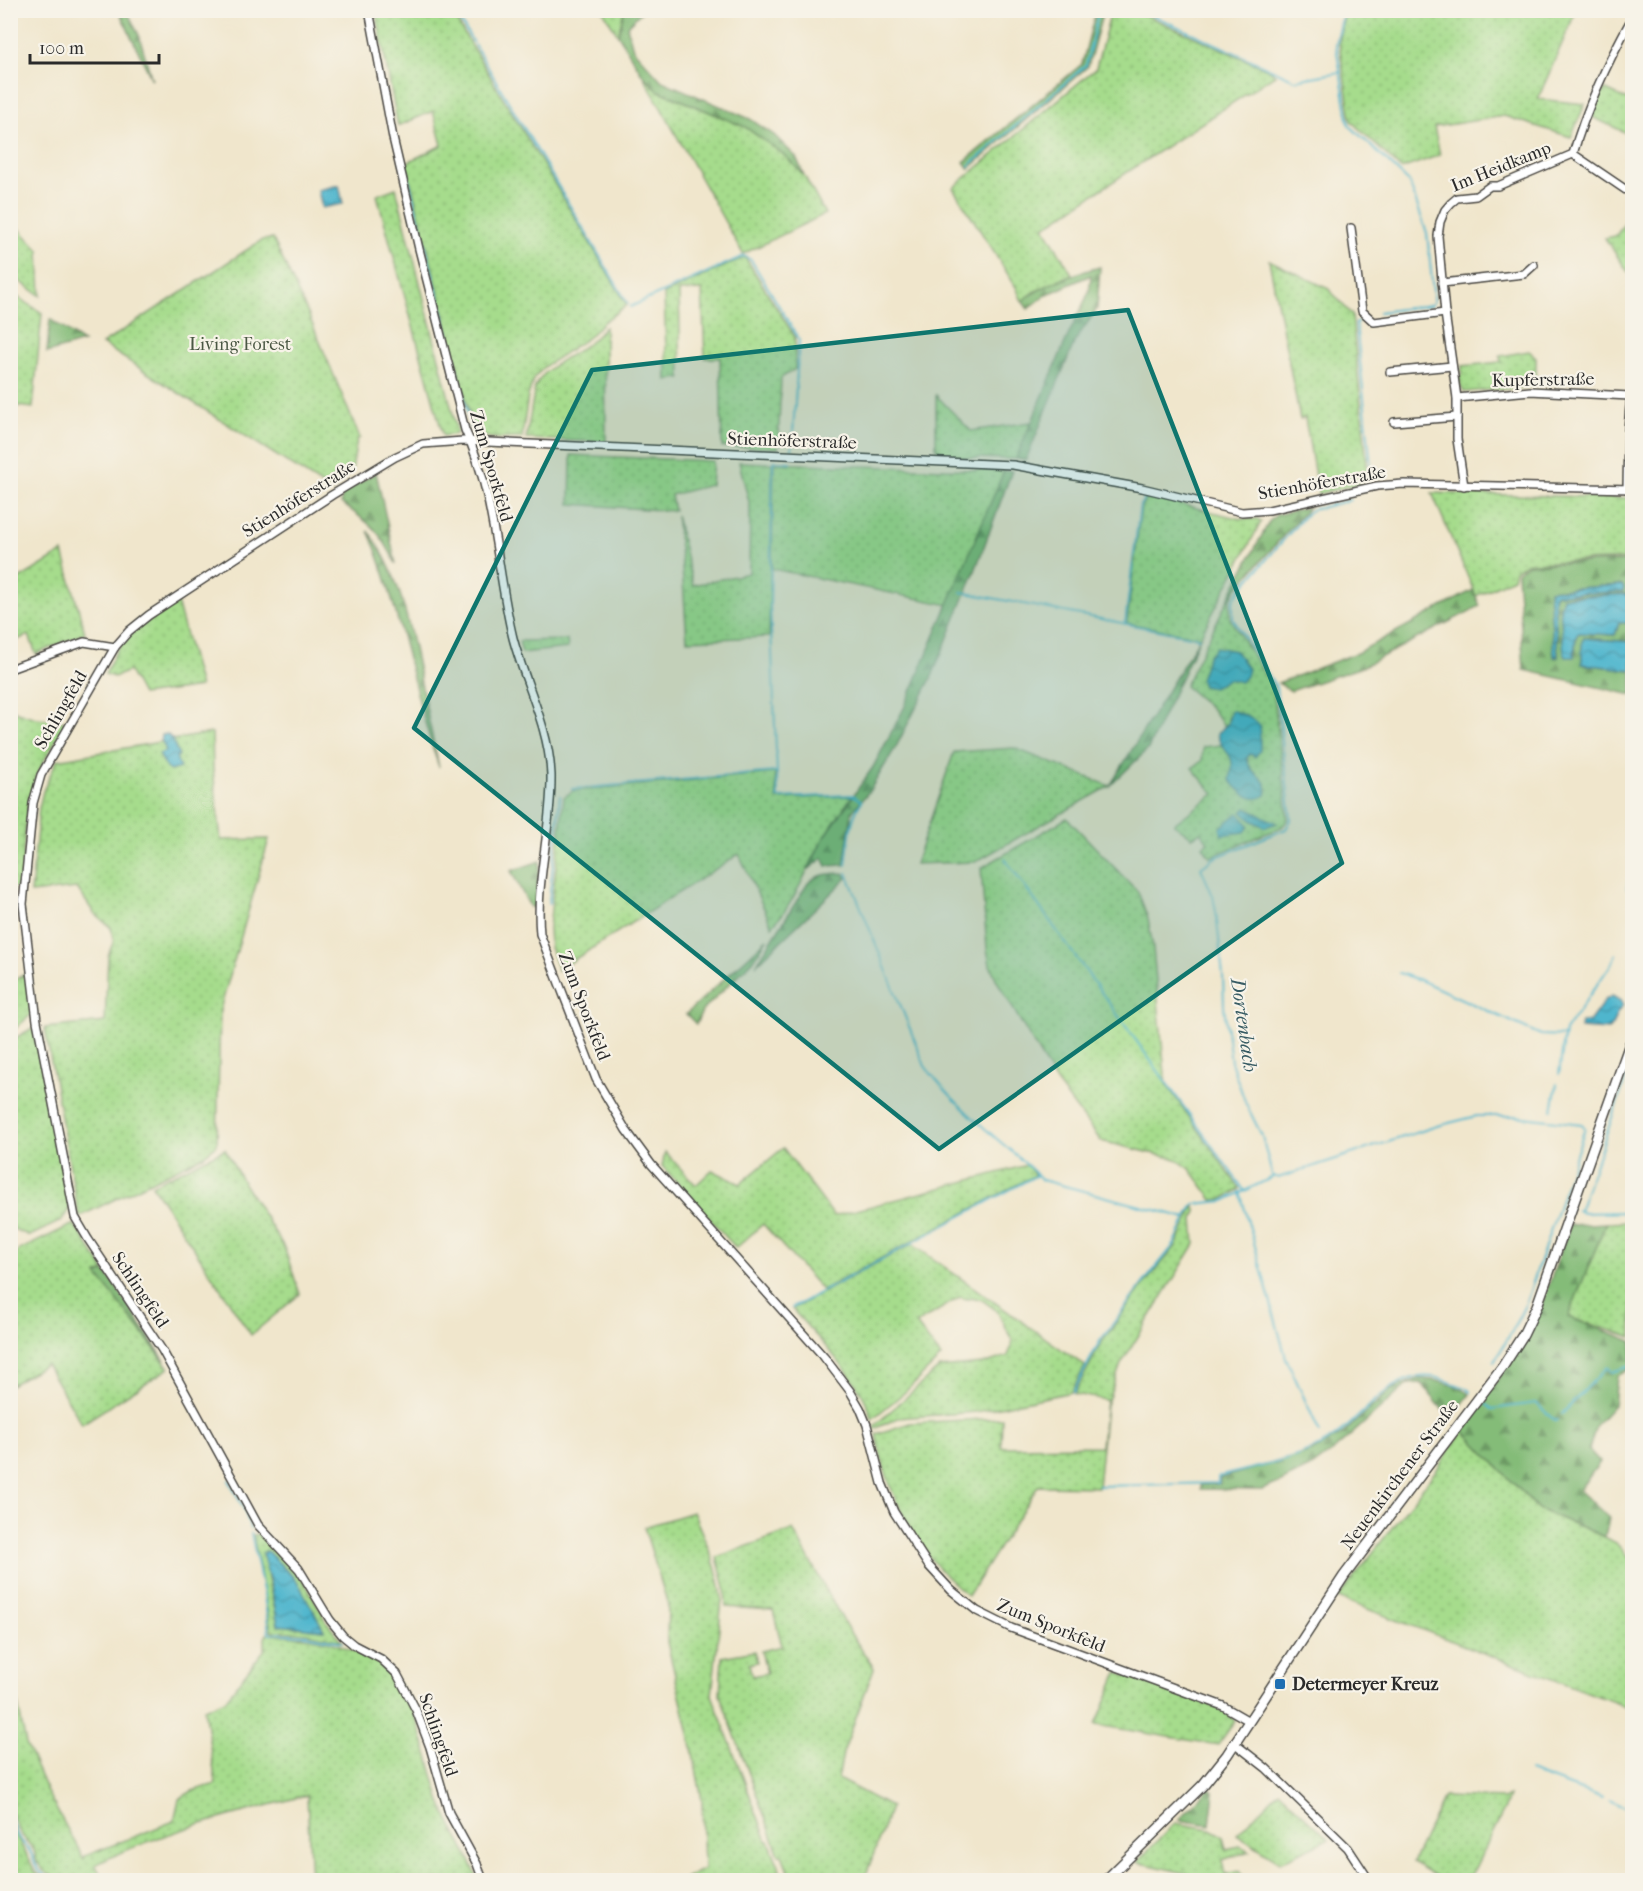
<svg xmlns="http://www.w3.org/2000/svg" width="1643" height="1891" viewBox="0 0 1643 1891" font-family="'IM FELL French Canon',serif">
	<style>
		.grass { fill: url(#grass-dots); stroke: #68845c; stroke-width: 1.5; fill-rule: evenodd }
		.forest { fill: url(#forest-firs); stroke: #587452; stroke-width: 1.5; fill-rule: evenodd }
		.water { fill: url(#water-waves); stroke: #3d707c; stroke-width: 1.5 }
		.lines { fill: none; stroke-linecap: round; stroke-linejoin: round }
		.stream { stroke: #4fb6cd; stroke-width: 2 }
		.minor-casing { stroke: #494743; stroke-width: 10 }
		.tertiary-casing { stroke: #494743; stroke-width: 12 }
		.minor { stroke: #fff; stroke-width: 7 }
		.tertiary { stroke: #fff; stroke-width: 9 }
		.marked { fill: #0f766e; fill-opacity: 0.2; stroke: #0f766e; stroke-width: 4.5; stroke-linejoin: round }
		.poi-dot { fill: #1f6fb2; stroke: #f7f3e8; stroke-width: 2 }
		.labels { text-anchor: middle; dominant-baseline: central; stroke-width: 4.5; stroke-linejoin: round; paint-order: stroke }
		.street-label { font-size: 18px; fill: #2b2b2b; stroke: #f7f3e8 }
		.park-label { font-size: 18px; fill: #4a5743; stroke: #f7f3e8 }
		.poi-label { font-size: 18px; font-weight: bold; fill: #2b2b2b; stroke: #f7f3e8; text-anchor: start }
		.water-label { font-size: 20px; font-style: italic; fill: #385c64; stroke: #f7f3e8 }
	</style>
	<defs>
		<pattern id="grass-dots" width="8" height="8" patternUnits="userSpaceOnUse" patternTransform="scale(1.5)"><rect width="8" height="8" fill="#a6dc8c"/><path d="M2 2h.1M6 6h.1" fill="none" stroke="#8fbd79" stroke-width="1.8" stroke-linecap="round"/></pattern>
		<pattern id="forest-firs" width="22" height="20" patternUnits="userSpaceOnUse" patternTransform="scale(1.5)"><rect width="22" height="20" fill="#84bc78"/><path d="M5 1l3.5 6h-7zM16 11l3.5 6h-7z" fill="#6c9963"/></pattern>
		<pattern id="water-waves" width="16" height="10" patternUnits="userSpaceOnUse" patternTransform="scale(1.5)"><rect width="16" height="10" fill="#4fb6cd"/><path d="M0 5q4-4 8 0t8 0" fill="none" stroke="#4294a7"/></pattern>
	</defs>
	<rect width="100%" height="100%" fill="#f7f3e8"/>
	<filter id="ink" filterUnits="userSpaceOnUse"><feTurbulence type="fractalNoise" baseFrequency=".0167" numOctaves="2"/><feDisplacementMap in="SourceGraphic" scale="12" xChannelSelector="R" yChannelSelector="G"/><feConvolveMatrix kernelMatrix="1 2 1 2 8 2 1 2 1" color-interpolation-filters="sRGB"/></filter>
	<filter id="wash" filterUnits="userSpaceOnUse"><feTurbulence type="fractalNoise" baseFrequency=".008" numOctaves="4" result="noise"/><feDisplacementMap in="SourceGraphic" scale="24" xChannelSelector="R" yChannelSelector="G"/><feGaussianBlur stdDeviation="1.35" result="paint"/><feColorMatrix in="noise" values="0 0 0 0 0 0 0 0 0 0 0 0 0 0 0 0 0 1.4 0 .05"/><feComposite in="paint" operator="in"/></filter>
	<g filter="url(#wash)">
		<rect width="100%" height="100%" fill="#f0e6cc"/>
		<g class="grass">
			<path d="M376,11H451L627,305L602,323L589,337L544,367L534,378L528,396L522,438C506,438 482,442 473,428L406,163L442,145L433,111L398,126Z"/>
			<path d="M603,11H624L618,35Z"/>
			<path d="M1111,11H1136L1271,71L1275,75L1044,227L1072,274L1036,291L1022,301L1016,287L953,188L1096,68Z"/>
			<path d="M1345,11H1576L1538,99L1585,104L1571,137L1504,116L1434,127L1440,155L1401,169L1351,121L1339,43Z"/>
			<path d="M642,74L658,90L745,127L783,154L804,175L825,214L743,254Z"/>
			<path d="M1604,89L1632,102V119L1626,133L1592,117Z"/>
			<path d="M396,188L457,430L456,434L443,436L377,195Z"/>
			<path d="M1632,212V276L1628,272L1605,238L1616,236Z"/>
			<path d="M10,219L39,250L41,296L11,275Z"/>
			<path d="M273,239L309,316L360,438L357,439L352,471L332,491L102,344L262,240Z"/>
			<path d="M745,257L795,337V369L781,378L778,448L722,447L720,358H705L702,290L679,291L681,378L667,380L664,294Z"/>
			<path d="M1269,260L1329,289L1352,315L1368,475L1362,483L1318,494L1305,418L1300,419Z"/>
			<path d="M11,293L42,313L33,408L11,405Z"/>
			<path d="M605,327L606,442L526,439L535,387C546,364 573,356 591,341C596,337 601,331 605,327Z"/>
			<path d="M1529,351L1536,357V381L1531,387L1464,392L1461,387L1459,376L1462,374V366L1501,362L1500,356Z"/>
			<path d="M936,395L971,431L1031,422L1016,459L938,457L936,446Z"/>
			<path d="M571,455L713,461L711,485L671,495L674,511L570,504Z"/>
			<path d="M739,462L772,463L769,637L687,640L682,567L676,515L693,585L749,573L750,506Z"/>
			<path d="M774,463L1004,471L949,605L772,569Z"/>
			<path d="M1432,493L1632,498V559L1527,563L1515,570L1513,578L1476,596Z"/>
			<path d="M1148,496L1241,519H1258L1261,522L1200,637L1127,623L1141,506Z"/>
			<path d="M63,552L85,633L36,654L29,635L14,641L11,633V584Z"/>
			<path d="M1228,599L1230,600V619L1273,687L1288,820L1282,827L1210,857L1203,846L1208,842L1201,832L1192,837L1174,824L1214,794L1192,768L1202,761L1203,747L1222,745C1234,759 1234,762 1230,780L1266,795C1271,777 1249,776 1247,758L1250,754L1228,716V722L1224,726L1211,708L1185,686Z"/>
			<path d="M177,602L200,687L142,695L129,671L114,677L105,674C109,666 113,656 118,649C132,629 156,615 177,602Z"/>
			<path d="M567,640L568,648L522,653L519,641Z"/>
			<path d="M10,700L14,711L36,718L67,722C55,743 39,765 32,789C23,819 24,855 21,887L11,888Z"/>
			<path d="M212,733L213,769L221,840L269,839L220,1010L217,1145L203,1156L79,1217L45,1028L105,1022L108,956L114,940L111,928L94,913L77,888L31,893L39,808L43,791L57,760Z"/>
			<path d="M1014,748L1110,786L975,862L915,864L954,752Z"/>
			<path d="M775,773L777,799L852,796C842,811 832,825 823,840C807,867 795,904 772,926L739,854L558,970L550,947L549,927L564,797L573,791Z"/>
			<path d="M1067,818L1138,892L1148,918L1153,948L1166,1084L1240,1189L1223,1199L1213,1200L1190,1169L1176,1159L1101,1141L1056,1082L997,981L990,965L987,949L981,868Z"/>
			<path d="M27,973L33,1013L11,1032V982Z"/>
			<path d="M31,1029L35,1032L70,1208L61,1221L30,1236L11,1228L10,1041Z"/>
			<path d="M783,1148L834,1216L1027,1165L1035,1175L822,1290L763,1224L736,1248L662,1166L665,1152L696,1185L712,1170L740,1184Z"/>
			<path d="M225,1149L243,1182L284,1247L300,1294L251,1335L152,1185Z"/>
			<path d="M1194,1206L1197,1212L1193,1219L1195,1244L1121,1364L1106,1406L1098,1487L1038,1486L968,1596C917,1555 888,1497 876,1434L910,1423L1002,1418L1001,1447L1101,1446L1106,1400L1074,1394L1102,1342L1141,1288L1176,1246Z"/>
			<path d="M1632,1222V1337L1568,1317L1606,1223Z"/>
			<path d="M74,1224L105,1271L97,1274L169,1368L82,1424L46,1364L11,1385L10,1261L19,1250Z"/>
			<path d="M912,1244L1085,1366L1071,1392L976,1412L898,1418L874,1429V1426L939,1368L983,1364L1008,1356L1013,1341L997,1311L982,1300L971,1297L966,1299L960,1297L916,1324L941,1357L904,1393L872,1419C864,1382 817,1338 792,1309Z"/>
			<path d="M1463,1430L1538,1509L1605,1537L1616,1543L1632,1561V1709L1338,1598L1437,1469Z"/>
			<path d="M693,1512C705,1540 719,1568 722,1599L712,1695L767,1841H769L784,1880H682L704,1869L702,1800L690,1738L667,1642L668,1605L644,1527Z"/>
			<path d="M793,1530L849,1631L874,1668L843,1753L838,1779L891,1807L864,1880H792L782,1855H779L720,1695L722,1657L754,1651L757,1662L749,1664L752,1676L767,1673L761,1651L782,1646L773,1610L726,1607L725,1587L717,1557Z"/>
			<path d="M260,1534L294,1568L306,1585L327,1622L342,1641L306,1633L271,1631L253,1535ZM267,1551L297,1581L278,1625L268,1578Z"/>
			<path d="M267,1634C305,1636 331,1638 365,1656C376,1661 386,1667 394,1677C420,1711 428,1762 441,1802C451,1829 469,1853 478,1880H311L307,1795C235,1815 161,1831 95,1865L105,1880H57L44,1871L37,1862L34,1850L21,1834L11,1813L10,1667L26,1744L47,1792L84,1859L85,1856L174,1821L179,1799L192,1791L216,1784L204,1709L225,1700L265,1649V1638Z"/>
			<path d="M1118,1672L1211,1705L1226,1712L1235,1721L1218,1745L1096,1725Z"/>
			<path d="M1279,1791L1329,1839L1280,1862L1237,1834Z"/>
			<path d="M1509,1796L1505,1808L1469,1880H1442L1413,1862L1444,1797L1503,1799Z"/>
			<path d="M1175,1823L1210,1829L1223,1836L1226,1849L1240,1846L1250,1851L1222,1860L1225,1874L1240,1871L1245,1880H1215L1137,1862Z"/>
			<path d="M11,1825L36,1873L47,1880H11Z"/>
		</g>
		<g class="forest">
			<path d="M1096,10L1103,11L1088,66L969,169L964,162L1082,64Z"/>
			<path d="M119,11H127L139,35L152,80Z"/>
			<path d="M624,11H642L627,26L633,49L662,81L750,119L774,135L796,157L804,175L783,154L745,127L657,90L642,74L618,35Z"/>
			<path d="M1100,267L1097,309L1075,341L1026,460L1016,459L1066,340L1089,292L1091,275L1046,295L1028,309L1022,301C1046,283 1072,274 1100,267Z"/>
			<path d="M50,319L83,342L47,353Z"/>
			<path d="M1004,471H1012L975,571L931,679L896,747L870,790L852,812L844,865L827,866L823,858L808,870L822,841L873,767L904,708Z"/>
			<path d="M376,472L396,564C380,530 371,524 341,503L342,494Z"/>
			<path d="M1309,507L1236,589L1230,600L1228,599L1269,522L1276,515Z"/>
			<path d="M368,531C399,571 409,623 419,672C425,704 432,735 439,767C419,711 408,653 391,596C384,574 378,552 368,531Z"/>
			<path d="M1632,561V596L1631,594L1563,597L1574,656L1576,636L1579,633L1615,635L1619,623H1632V642L1584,638L1582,664L1632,670V695L1524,670L1517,572L1528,564ZM1622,585L1556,594L1554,598L1558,657L1556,658L1549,590Z"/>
			<path d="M1473,590L1480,606L1362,667L1291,691L1278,683L1357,653Z"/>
			<path d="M1200,637L1148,749L1110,786Z"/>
			<path d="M540,861L535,907H530L511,871Z"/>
			<path d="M844,873L847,878L756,965L808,883C819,873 830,874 844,873Z"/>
			<path d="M767,939L753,961L703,1010L696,1024L686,1014Z"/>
			<path d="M1606,1223L1568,1317L1632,1341V1368L1617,1376L1614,1405L1596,1425L1589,1450L1600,1462L1579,1490L1609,1518L1605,1537L1538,1509L1463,1430L1527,1337L1541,1307L1570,1225Z"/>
			<path d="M105,1271L158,1350L165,1361L97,1275Z"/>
			<path d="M1419,1379C1433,1379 1459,1385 1470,1394L1459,1408L1447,1415L1421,1383L1408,1384L1333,1451L1313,1466L1281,1482L1262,1490L1201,1489V1485L1220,1484V1478L1311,1452L1341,1435L1393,1388Z"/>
			<path d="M1209,1788L1214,1793L1210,1825L1179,1820Z"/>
		</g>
		<g class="water">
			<path d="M339,185L343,204L322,208L318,190Z"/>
			<path d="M1622,585L1624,588L1623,592L1556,594L1554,598L1558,657H1554L1549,590Z"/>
			<path d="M1632,594V623H1619L1615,635L1579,633L1576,636L1574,657H1566L1564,654L1560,607L1563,597Z"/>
			<path d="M1584,638L1632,642V670L1582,664V641Z"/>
			<path d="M1216,647L1236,651L1248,669L1246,676L1241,682L1228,679L1213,688L1203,686L1200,679L1208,656Z"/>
			<path d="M1231,710L1250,717L1260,725V751L1255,757L1250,754L1247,758C1249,776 1271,777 1266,795C1252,805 1239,791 1230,780C1237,747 1223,758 1217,734L1228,723Z"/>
			<path d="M167,734L172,739L179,756L176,757L180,768L170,771L167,769L159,754L166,751L161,739L162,735Z"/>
			<path d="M1246,808L1277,823L1265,827L1251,820L1242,812Z"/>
			<path d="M1238,813L1249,825L1245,832L1222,835L1220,828Z"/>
			<path d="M1612,996L1620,1000L1623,1005C1613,1015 1616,1022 1609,1030L1580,1028L1581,1022H1589L1605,1000Z"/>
			<path d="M267,1551L297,1581L324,1630L278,1625L271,1586L262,1553Z"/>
		</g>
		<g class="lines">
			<g class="stream">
				<path d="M454,10L628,304"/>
				<path d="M1141,10L1295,80L1340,72"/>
				<path d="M1344,10L1336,45L1349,125L1409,182L1427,233L1434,301L1431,305L1379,312"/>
				<path d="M405,165L471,427L474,436L479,438"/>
				<path d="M969,166L1086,65L1099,10"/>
				<path d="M630,307L744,256L751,260L799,339L792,449"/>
				<path d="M1358,322L1356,324L1372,477L1370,479"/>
				<path d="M791,462L773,461L770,605L778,798L853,795L862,801C849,819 849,844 846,865"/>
				<path d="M1350,500L1312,510L1306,514L1239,591L1233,601V619L1276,687L1291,820L1286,829L1214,858L1201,868L1213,896L1216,912L1223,976L1224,1006L1231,1062L1246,1104L1262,1136L1272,1175L1278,1178L1437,1126L1477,1116H1515L1582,1124L1585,1128L1526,1303L1511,1333L1494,1362"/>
				<path d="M961,592L1199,638"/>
				<path d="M1125,624L1140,505L1147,495"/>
				<path d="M572,789L776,772"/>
				<path d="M1005,859L1244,1190"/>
				<path d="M847,873L925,1066C943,1090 967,1113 990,1133C1008,1149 1026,1162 1042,1180L1186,1218L1194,1204L1224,1201L1273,1177"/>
				<path d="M1627,889L1632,865"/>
				<path d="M549,903L560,796"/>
				<path d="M1399,973L1420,980L1532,1031L1541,1035L1564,1036"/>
				<path d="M1559,1074L1565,1031L1612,963L1616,954"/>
				<path d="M1552,1110L1557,1084"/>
				<path d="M1240,1192L1286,1358L1320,1433"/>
				<path d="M1577,1210L1583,1213L1632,1212"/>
				<path d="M1579,1211L1632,1061"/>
				<path d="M792,1308L1037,1175"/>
				<path d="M1073,1392L1100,1341L1141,1286L1174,1245L1186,1218"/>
				<path d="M1486,1404L1492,1409L1536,1403L1555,1421L1557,1420"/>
				<path d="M1562,1414L1607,1367L1611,1372L1632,1366"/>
				<path d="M229,1480L245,1511L250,1528"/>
				<path d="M1099,1486L1218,1483V1477C1254,1467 1295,1461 1327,1442C1361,1423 1388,1370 1433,1377C1444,1379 1456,1385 1467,1388L1471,1392"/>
				<path d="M251,1533L264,1595L269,1633L306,1635L342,1642"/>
				<path d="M1529,1771L1603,1798"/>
				<path d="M1609,1800L1632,1810"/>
				<path d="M10,1817L18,1837L30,1851L38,1870L51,1880"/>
			</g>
		</g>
	</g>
	<g filter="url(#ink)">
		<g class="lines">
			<g class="minor-casing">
				<g id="minor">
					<path d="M369,10L393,138L419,249L465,430C496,495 496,569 513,638C525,684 549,726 551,775C552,828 535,881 540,934L596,1079L626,1130L651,1164L824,1357L850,1391L860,1408L867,1425L882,1483L894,1512L928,1565L951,1590L977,1611L1011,1628L1223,1706L1249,1721"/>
					<path d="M1573,154L1626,190L1632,191"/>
					<path d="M1351,228L1362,311L1374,322L1445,313"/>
					<path d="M1442,283L1524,274L1534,265"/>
					<path d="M1390,372L1452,366"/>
					<path d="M1457,398L1530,391L1630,396"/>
					<path d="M1394,422L1457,417"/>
					<path d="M1464,486L1457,439V398L1445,313L1438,236L1440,222L1445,210L1451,203L1457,198L1476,196L1490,186H1498L1573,154C1587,106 1608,61 1632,18"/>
					<path d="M1627,489L1628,430L1632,382"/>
					<path d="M10,669L84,642L115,647"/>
					<path d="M1234,1743L1266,1768L1348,1848L1369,1880"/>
					<path d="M483,1880L477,1864L449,1813L430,1747L416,1710L397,1674L381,1659L354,1645L343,1636L330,1620L299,1569L258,1525L162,1350L88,1239L75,1217L37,1021L23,904L33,803L41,775L115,647L129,631L149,615L332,495L395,457L423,444L463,441L1013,465L1142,488L1242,512L1269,510L1377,486L1404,484L1632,489"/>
				</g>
			</g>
			<g class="tertiary-casing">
				<path id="tertiary" d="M1106,1880L1203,1785L1227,1755L1344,1576L1503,1366L1523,1335L1537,1306L1632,1038"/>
			</g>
			<use href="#minor" class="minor"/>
			<use href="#tertiary" class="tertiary"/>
		</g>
	</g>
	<path class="marked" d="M1128,310L1342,863L939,1149L414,728L592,370Z"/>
	<rect class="poi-dot" x="1274" y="1678" width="12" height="12" rx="3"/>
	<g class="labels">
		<g class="street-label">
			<text transform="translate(1501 167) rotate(-22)">Im Heidkamp</text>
			<text transform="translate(1543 380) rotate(-1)">Kupferstraße</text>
			<text transform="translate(792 441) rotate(2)">Stienhöferstraße</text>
			<text transform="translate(491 466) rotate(74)">Zum Sporkfeld</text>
			<text transform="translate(1322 483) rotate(-10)">Stienhöferstraße</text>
			<text transform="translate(299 499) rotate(-32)">Stienhöferstraße</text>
			<text transform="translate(61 710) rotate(-60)">Schlingfeld</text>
			<text transform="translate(584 1006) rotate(69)">Zum Sporkfeld</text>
			<text transform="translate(140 1290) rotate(56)">Schlingfeld</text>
			<text transform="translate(1400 1475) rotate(-53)">Neuenkirchener Straße</text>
			<text transform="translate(1051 1626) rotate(22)">Zum Sporkfeld</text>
			<text transform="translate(438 1735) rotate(71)">Schlingfeld</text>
		</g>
		<g class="park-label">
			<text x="240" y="344">Living Forest</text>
		</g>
		<g class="poi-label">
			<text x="1292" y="1684">Determeyer Kreuz</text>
		</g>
		<g class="water-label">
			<text transform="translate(1244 1025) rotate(82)">Dortenbach</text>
		</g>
	</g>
	<rect width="1643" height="1891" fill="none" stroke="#f7f3e8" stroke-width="36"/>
	<path d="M30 54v9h129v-9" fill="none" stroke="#2b2b2b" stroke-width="3"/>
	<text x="39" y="54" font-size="18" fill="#2b2b2b" stroke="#f7f3e8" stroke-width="4.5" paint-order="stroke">100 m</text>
</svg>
